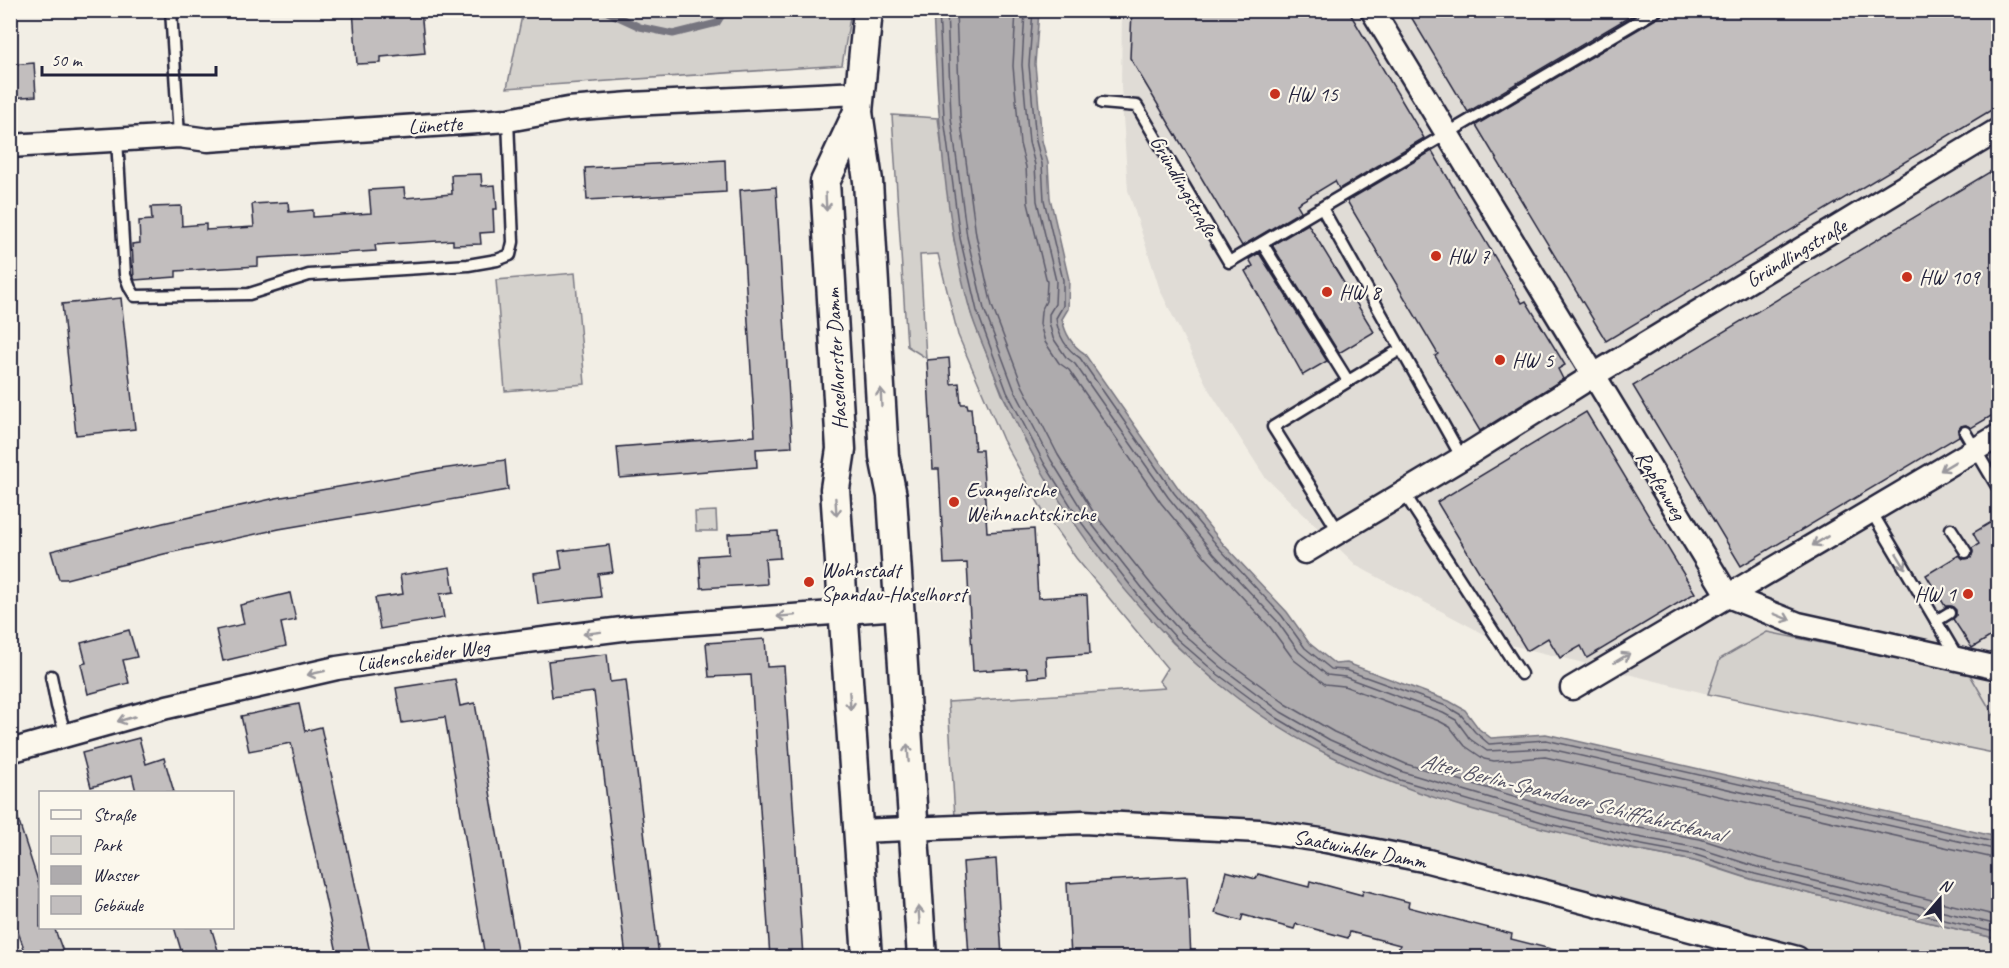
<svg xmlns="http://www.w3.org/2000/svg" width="2009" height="968" viewBox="0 0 2009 968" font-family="Caveat,sans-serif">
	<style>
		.built { fill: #e0dcd6 }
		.green { fill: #d4d1cc; stroke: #7b7a84; stroke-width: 1.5 }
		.water { fill: #aeabad; stroke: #76747f; stroke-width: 1.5 }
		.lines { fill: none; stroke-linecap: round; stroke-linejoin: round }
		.shore { stroke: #5a5969; stroke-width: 1.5 }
		.stream { stroke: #76747f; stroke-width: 7 }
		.building { fill: #c2bebe; stroke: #22223b; stroke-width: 1.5 }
		.service-casing { stroke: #22223b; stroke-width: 15 }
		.minor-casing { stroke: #22223b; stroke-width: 27 }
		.tertiary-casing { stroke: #22223b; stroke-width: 33 }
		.service { stroke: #fbf7ec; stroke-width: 10 }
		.minor { stroke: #fbf7ec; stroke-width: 22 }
		.tertiary { stroke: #fbf7ec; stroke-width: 28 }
		.oneway { stroke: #99979c }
		.poi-dot { fill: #c8321e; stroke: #fbf7ec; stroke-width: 2 }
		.labels { text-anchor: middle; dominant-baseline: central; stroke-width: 4.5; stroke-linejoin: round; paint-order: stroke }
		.poi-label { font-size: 21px; fill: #22223b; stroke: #fbf7ec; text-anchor: start }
		.street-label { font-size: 21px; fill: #22223b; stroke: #fbf7ec }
		.water-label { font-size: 22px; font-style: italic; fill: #535263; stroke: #fbf7ec }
	</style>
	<rect width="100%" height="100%" fill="#f2eee5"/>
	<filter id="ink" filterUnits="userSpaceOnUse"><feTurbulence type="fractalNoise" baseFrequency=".0167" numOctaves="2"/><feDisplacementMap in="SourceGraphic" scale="12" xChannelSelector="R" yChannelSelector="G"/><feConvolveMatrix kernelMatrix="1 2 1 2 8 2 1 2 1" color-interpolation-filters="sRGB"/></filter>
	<g filter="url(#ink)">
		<path class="built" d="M1122,10L1998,11V754L1708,694L1499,642L1357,566L1265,477L1209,390L1160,290L1128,190L1121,87Z"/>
		<g class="green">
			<path d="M523,11V10L851,11L842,65L507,88Z"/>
			<path d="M892,115L938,118L954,240L971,313L1002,394L1039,466L1136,602L1173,643L1212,678L1273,723L1324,752L1474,809L1548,829L1630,849L1694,861L1753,880L1998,939V957H1833L1431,851L1318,829L1228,817L1110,811L1017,813L955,817L948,702L1165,688L1159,681L1167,668L1076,558L1044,513L1003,440L958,335L938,254L920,255L926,358L907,346Z"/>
			<path d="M575,273L585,384L505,391L496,280Z"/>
			<path d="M716,511L717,531H696L695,512Z"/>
			<path d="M1767,632L1969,673L1998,723V754L1708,694L1720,659Z"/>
		</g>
		<path class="water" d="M933,11H1039L1035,64L1042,141L1048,163L1050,198L1069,280L1068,309L1062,319C1065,333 1071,345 1084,353L1179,489L1224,545L1287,612L1309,643L1335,664L1347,663L1449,701L1465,710L1479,729L1491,738L1546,734L1998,837V939C1919,920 1838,901 1759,881C1735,875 1713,865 1690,860C1669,856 1648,853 1628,848C1527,826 1416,799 1325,753C1171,676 1046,513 987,355C981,340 974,325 970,310C943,213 938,111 933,11Z"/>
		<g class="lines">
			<g class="shore">
				<path d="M939,10L944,118L960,238L977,311L1007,392L1044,463L1081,522L1141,599L1177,639L1216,673L1277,718L1326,747L1400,780L1549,824L1631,843L1696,855L1755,874L1998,933"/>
				<path d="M947,10L951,117L967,237L984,309L1014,389L1051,460L1087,518L1147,594L1182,633L1221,667L1281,712L1330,740L1403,772L1551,816L1632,836L1698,848L1757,867L1998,925"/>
				<path d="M956,10L960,116L976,235L992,306L1022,385L1058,455L1094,513L1154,588L1188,627L1226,660L1286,704L1334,732L1406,764L1554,808L1634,827L1700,839L1759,858L1998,916"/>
				<path d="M1016,10L1013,66L1020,144L1026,167L1028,203L1047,282L1046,301L1041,311L1040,324L1045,342L1059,363L1069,370L1161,503L1207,559L1270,627L1294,660L1325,684L1344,686L1439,721L1450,727L1465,746L1484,759L1494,761L1545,757L1998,859"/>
				<path d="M1025,10L1022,65L1029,142L1035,165L1037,201L1056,281L1055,304L1049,314V322L1053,338L1066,357L1075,364L1168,497L1214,554L1277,621L1299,652L1327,675L1345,677L1443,713L1456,720L1470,739L1487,751L1546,748L1998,850"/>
				<path d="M1033,10L1029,65L1036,141L1042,164L1044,200L1063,280V306L1056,318C1058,335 1066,349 1080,358L1174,493L1220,549L1282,616L1305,648L1331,669L1346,670L1446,706L1461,715L1475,732L1489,744L1546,740L1998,843"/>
			</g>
			<path class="stream" d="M603,10L640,27L673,34L717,23L725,10"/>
		</g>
		<g class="building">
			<path d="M353,10H421L425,53L381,57V63L357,64Z"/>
			<path d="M1132,10H1348L1424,138L1339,189L1335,181L1297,204L1301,211L1242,246L1130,58Z"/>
			<path d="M1407,10H1641L1468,112Z"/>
			<path d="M1664,10H1998V106L1606,341L1476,125L1661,16Z"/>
			<path d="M34,63L36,96L10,98V65Z"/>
			<path d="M1432,151L1522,303L1526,301L1565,365L1558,369L1563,379L1480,431L1435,356L1438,354L1347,201Z"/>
			<path d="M725,160L726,192L587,200L585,168Z"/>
			<path d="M1998,167V412L1971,428L1966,425L1961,426L1958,431L1959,436L1741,566L1633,386Z"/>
			<path d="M481,174L482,186L495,185L497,209H493L494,232L480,233L481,244L453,245V240L375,245L376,251L258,258V266L176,271V277L135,280L134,278L132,244L140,243L139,221L152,220L151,207L181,206L182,226L206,224V230L254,227L252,204L288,202L289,212L313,210V217L371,213L369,190L404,188L405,198L452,194L451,175Z"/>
			<path d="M776,187L792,447L756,449L757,467L620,478L617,447L755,436L740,190Z"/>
			<path d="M1308,224L1374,332L1339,353L1272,245Z"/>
			<path d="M1259,253L1327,361L1303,375L1245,271L1253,266L1249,259Z"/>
			<path d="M121,298L135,429L76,435L62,304Z"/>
			<path d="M949,358L951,384L959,383L961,404H967L968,408H971L975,450H982L987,532L1034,529L1038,598L1087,595L1090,654L1046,657L1047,676L1028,678L1027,668L973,671L967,563L944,564L939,469H933L927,360Z"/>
			<path d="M1586,412L1695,593L1587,658L1581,646L1560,658L1548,638L1527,651L1437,502Z"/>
			<path d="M505,460L508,490L279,529L164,554L66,579H59L51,551L163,523L276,498L434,470Z"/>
			<path d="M1993,521L1998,531V632L1972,648L1953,619L1956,616V610L1952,606H1945L1926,575L1959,555L1963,559L1971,558L1973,552L1972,548L1979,544L1973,533Z"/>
			<path d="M778,531L780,558L765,559L767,584L701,588L699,556L729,554L728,534Z"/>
			<path d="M609,545L613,572L598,574L601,597L538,604L534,573L562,569L559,551Z"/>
			<path d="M450,567L454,592L440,594L444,618L380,629L375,598L403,594L400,575Z"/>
			<path d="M290,593L296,620L281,623L286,646L223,661L216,630L244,624L240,605Z"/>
			<path d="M129,630L137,657L123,660L129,683L88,694L81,664L86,663L81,643Z"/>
			<path d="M765,639L767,667L784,666L803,957H770L751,675L709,677L706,643Z"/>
			<path d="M607,654L610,682L626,680L659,957H626L594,692L552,697L548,661Z"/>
			<path d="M455,679L460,706L475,703L518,957H485L445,717L402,723L396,688Z"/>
			<path d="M299,704L305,731L321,727L371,957H338L291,743L249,751L241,716Z"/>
			<path d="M139,738L146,764L164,758L174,792H136L132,775L91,787L82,753Z"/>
			<path d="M14,807L40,887V927H54L65,957H27L10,909V808Z"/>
			<path d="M996,859L1002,957H969L963,862Z"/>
			<path d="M1226,871L1256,879L1258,874L1309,887L1310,881L1362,895L1363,890L1409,902L1408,907L1512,934L1511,939L1559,951L1558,957H1427L1398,950L1400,945L1350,932L1348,938L1296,924L1294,929L1243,915L1241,921L1215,913Z"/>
			<path d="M1187,876L1191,957H1071L1067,883Z"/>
			<path d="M174,927H211L220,957H183Z"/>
		</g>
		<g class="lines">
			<g class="service-casing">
				<g id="service">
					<path d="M171,10L179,136"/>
					<path d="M1102,103L1137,106L1229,262L1657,10"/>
					<path d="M117,139L125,275L130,288L135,296L249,294L309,275L468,265L497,260L510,255L513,242L508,120"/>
					<path d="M1322,208L1462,458"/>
					<path d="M1262,243L1348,381"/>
					<path d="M1965,432L1998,488"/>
					<path d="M1404,493L1521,674"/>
					<path d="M1871,511L1958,658"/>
					<path d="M1951,529L1966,552"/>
					<path d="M1339,532L1273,427L1401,349"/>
					<path d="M1936,621L1949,613"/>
					<path d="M51,676L57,706L66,736"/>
				</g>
			</g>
			<g class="minor-casing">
				<g id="minor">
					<path d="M1372,10L1728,596L1798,624L1998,668"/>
					<path d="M10,146L179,136L208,140L508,120L568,109L631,104L859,93"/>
					<path d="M1305,552L1462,458L1594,375L1998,130"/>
					<path d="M1572,688L1998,436"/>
					<path d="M10,751L167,707L337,668L472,648L630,628L899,608"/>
					<path d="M859,831L1083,822L1259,831L1321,840L1428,861L1797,958"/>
				</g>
			</g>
			<g class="tertiary-casing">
				<g id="tertiary">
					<path d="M868,10L858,112L868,181L884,456L892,496L922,958"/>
					<path d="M858,112L825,182L841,449L835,489L867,958"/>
				</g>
			</g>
			<use href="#service" class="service"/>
			<use href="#minor" class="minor"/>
			<use href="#tertiary" class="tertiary"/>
		</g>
		<defs><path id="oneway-shaft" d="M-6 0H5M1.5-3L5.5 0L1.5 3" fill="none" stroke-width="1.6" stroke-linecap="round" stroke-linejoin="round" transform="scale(1.5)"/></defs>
		<g class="oneway">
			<use href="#oneway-shaft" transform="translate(826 202) rotate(87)"/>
			<use href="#oneway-shaft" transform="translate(881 397) rotate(-93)"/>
			<use href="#oneway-shaft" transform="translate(1948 466) rotate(149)"/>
			<use href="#oneway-shaft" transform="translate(836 507) rotate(86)"/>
			<use href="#oneway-shaft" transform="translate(1820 541) rotate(149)"/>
			<use href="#oneway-shaft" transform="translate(1901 561) rotate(59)"/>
			<use href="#oneway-shaft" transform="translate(786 616) rotate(175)"/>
			<use href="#oneway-shaft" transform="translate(1782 617) rotate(22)"/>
			<use href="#oneway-shaft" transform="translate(592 633) rotate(173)"/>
			<use href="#oneway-shaft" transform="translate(1622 658) rotate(-31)"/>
			<use href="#oneway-shaft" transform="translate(316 673) rotate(167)"/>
			<use href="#oneway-shaft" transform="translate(850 701) rotate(86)"/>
			<use href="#oneway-shaft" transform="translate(126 719) rotate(164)"/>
			<use href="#oneway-shaft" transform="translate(908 753) rotate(-94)"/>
			<use href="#oneway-shaft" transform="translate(919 915) rotate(-94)"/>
		</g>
	</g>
	<g class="poi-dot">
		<circle cx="1275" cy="94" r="6"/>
		<circle cx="1436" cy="256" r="6"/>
		<circle cx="1907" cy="277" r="6"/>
		<circle cx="1327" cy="292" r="6"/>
		<circle cx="1500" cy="360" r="6"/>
		<circle cx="954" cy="502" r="6"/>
		<circle cx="809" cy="582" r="6"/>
		<circle cx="1968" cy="594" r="6"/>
	</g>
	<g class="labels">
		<g class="poi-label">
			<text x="1287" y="94">HW 15</text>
			<text x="1448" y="256">HW 7</text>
			<text x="1919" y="277">HW 109</text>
			<text x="1339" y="292">HW 8</text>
			<text x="1512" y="360">HW 5</text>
			<text x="966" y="490">Evangelische<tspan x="966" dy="24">Weihnachtskirche</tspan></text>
			<text x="821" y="570">Wohnstadt<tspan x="821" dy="24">Spandau-Haselhorst</tspan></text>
			<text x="1956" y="594" text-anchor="end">HW 1</text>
		</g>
		<g class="street-label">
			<text transform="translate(435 125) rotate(-4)">Lünette</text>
			<text transform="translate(1184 186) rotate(60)">Gründlingstraße</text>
			<text transform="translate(1796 253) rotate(-31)">Gründlingstraße</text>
			<text transform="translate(836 359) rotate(-93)">Haselhorster Damm</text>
			<text transform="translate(1661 485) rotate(59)">Rapfenweg</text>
			<text transform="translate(423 655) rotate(-8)">Lüdenscheider Weg</text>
			<text transform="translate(1360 849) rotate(11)">Saatwinkler Damm</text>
		</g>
		<g class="water-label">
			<text transform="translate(1572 798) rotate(14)">Alter Berlin-Spandauer Schifffahrtskanal</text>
		</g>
	</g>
	<rect width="2009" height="968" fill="none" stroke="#fbf7ec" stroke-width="36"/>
	<rect x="18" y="18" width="1973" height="932" fill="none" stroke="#22223b" stroke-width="2" filter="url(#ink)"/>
	<rect x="39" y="791" width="195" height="138" fill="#fbf7ec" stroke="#a4a2a5" stroke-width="1.5"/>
	<rect x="51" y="810" width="30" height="9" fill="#fbf7ec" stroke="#a4a2a5" stroke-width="1.5"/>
	<text x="93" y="821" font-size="18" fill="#22223b">Straße</text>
	<rect x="51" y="836" width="30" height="18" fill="#d4d1cc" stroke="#a4a2a5" stroke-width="1.5"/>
	<text x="93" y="851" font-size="18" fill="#22223b">Park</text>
	<rect x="51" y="866" width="30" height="18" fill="#aeabad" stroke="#a4a2a5" stroke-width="1.5"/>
	<text x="93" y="881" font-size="18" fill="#22223b">Wasser</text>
	<rect x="51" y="896" width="30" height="18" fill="#c2bebe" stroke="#a4a2a5" stroke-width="1.5"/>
	<text x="93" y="911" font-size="18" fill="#22223b">Gebäude</text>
	<g transform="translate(1940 899) rotate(20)" stroke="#fbf7ec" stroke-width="4.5" paint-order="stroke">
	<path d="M0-4.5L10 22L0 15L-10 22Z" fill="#22223b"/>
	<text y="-9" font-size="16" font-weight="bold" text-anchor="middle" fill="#22223b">N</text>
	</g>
	<path d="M42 66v9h174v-9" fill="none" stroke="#22223b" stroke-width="3"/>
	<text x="51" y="66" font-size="18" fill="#22223b" stroke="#fbf7ec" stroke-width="4.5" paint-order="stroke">50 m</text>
</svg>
